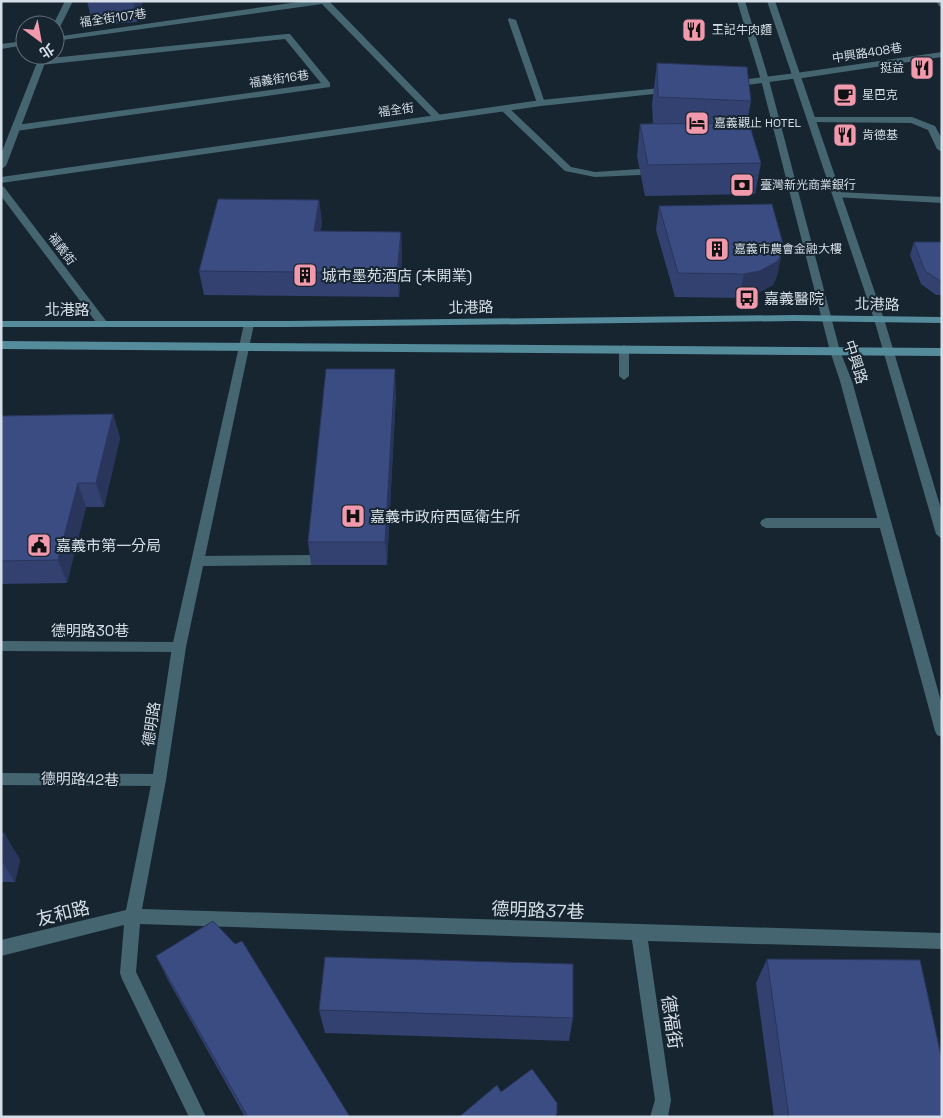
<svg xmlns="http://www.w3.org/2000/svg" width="943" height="1118" viewBox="0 0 943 1118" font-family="'Space Grotesk','Noto Sans TC',sans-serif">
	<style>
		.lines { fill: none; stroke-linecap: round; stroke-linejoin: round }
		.service { fill: #456670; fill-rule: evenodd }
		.minor { fill: #456670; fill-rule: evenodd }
		.tertiary { fill: #456670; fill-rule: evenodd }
		.secondary { fill: #558c9c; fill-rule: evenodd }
		.wall { fill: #324170 }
		.shaded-wall { fill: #29355b }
		.building { fill: #3a4c82; stroke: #29355b }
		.labels { text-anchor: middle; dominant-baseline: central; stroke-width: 4; stroke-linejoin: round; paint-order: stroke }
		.far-street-label { font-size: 12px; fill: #d6dfe7; stroke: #172531 }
		.far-poi-label { font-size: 12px; fill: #d6dfe7; stroke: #172531; text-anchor: start }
		.poi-label { font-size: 15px; fill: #d6dfe7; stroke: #172531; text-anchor: start }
		.street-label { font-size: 15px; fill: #d6dfe7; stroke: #172531 }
		.near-street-label { font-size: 18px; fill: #d6dfe7; stroke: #172531 }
	</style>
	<rect width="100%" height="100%" fill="#172531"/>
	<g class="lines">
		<g class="service">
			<path d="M305,1H329L440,115V119H434L322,4L55,41V37Z"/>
			<path d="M936,1H942V6H939Z"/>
			<path d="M509,18L516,20L545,103L544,105L537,103L508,20Z"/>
			<path d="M287,34H290L330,83V87L16,131L12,128L16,125L321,83L285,39L41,65L37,62L41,59Z"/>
			<path d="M25,41V45L1,49V44Z"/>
			<path d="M942,52V57L796,79L792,76L796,73Z"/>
			<path d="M505,106L508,107L571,167L595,172L640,169L645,172L640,175L595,177L565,171L502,111L501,109Z"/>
			<path d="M811,117H912L935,126L942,139V152L937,149L928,130L911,123L808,122V118Z"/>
			<path d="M837,192L942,197V203L834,197V193Z"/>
			<path d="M624,345L629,349V376L624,380L619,376V349Z"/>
			<path d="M766,518H885L889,520L891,523L889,526L885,528H766L762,526L760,523L762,520Z"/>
			<path d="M312,555L316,557L318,560L316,563L312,565L198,566L194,564L192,561L194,558L198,556Z"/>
			<path d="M1,641L179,642L184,643L186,647L184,651L179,652L1,651Z"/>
			<path d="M1,773L159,774L164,776L166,780L164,784L159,786L1,785Z"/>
		</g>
		<g class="minor">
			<path d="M65,1H73L59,29L55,31V25H53Z"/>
			<path d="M40,55H48L6,166L1,169V154Z"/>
			<path d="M796,73L800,76L799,78L732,87L728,84L732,81Z"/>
			<path d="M670,87L674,90L673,92L541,106L1,183V177L541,100Z"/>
			<path d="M1,186L4,187L107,322L108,324L107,326H99L1,196Z"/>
			<path d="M249,321L254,324L186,647L166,780L142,909L942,933V949L648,941L671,1100L668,1117H650L655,1100L632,940L140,924L136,972L206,1117H189L122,979L120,973L124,925L1,956V940L126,910L152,780L172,647L244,324Z"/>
		</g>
		<g class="tertiary">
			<path d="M737,1H745L769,80L840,351L852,381L942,705V737L937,735L935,731L840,381L830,351L761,80Z"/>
			<path d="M767,1H775L884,319L942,512V539L936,534L874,319Z"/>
		</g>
		<g class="secondary">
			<path d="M794,315L942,317V323L794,321L289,327H1V321H289Z"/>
			<path d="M1,341L942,348V356L1,349Z"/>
		</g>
	</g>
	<g class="wall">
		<path d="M87,1H143L137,22L93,25Z"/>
		<path d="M657,63L751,101L747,123L761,163L755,194L645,196L637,156L640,124H653L652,104Z"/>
		<path d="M319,200L322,224L320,231L401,232L402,256L399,297L204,295L199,271Z"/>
		<path d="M659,206L782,252L777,276L773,285L754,295L739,298L675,297L656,230Z"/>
		<path d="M914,242H942V295H936L921,284L910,255Z"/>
		<path d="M396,393L387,565H311L308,542Z"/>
		<path d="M113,414L120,438L104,507H86L67,583L1,584V416Z"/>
		<path d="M1,833H4L20,860L15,882H1Z"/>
		<path d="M156,956L350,1117H245L168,980Z"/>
		<path d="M767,959L942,1117H774L756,983Z"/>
		<path d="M319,1010L573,1018L569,1041L325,1033Z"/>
	</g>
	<g class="shaded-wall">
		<path d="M133,1H143L137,22Z"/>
		<path d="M319,200L322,224L316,255L314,231Z"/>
		<path d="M401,232L402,256L399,297L397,273Z"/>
		<path d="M782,252L777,276L773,285L754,295L739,298L744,274Z"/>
		<path d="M395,369L396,393L387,565L385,542Z"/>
		<path d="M113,414L120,438L104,507L96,483Z"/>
		<path d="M78,483L86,507L67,583L58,560Z"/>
		<path d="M4,833L20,860L15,882L1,860V844Z"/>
	</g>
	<g class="building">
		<path d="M657,63L747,67L751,101L658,97Z"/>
		<path d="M749,123L761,163L648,165L640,124Z"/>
		<path d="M218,199L319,200L314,231L401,232L397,273L199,271Z"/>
		<path d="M772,204L783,244L782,252L778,261L760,271L744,274L678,273L659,206Z"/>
		<path d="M914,242H942V282L925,271Z"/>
		<path d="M326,369H395L385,542H308Z"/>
		<path d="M113,414L96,483H78L58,560L1,561V416Z"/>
		<path d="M1,833H4L1,844Z"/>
		<path d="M213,921L235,944L242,941L350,1117H248L156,956Z"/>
		<path d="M325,957L573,964V1018L319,1010Z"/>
		<path d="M767,959L920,960L942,1060V1117H789Z"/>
		<path d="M532,1069L557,1103V1113L555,1117H459L497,1085L501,1092Z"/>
	</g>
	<defs>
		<g id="restaurant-square" transform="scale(1.25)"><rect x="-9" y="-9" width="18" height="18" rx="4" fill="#f29aad" stroke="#172531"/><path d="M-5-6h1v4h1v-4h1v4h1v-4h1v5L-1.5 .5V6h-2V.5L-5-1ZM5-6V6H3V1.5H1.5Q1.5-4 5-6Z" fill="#111"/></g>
		<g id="cafe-square" transform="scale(1.25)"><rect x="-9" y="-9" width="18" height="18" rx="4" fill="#f29aad" stroke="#172531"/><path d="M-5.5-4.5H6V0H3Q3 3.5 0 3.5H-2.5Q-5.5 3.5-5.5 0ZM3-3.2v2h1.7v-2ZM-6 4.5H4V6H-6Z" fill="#111"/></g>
		<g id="hotel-square" transform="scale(1.25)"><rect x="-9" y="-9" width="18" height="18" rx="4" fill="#f29aad" stroke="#172531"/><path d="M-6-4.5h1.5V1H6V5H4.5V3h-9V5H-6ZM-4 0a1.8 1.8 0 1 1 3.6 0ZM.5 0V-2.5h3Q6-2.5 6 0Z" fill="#111"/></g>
		<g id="bank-square" transform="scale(1.25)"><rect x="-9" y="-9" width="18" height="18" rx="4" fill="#f29aad" stroke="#172531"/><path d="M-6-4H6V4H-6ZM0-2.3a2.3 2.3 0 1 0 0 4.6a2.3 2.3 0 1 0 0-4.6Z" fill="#111"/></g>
		<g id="building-square" transform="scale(1.25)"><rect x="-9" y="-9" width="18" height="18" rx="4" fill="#f29aad" stroke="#172531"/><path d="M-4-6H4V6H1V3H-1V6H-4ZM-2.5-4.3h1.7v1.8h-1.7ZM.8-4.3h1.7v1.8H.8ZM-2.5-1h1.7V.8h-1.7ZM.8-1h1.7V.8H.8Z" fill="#111"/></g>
		<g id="bus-square" transform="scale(1.25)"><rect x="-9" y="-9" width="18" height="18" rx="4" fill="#f29aad" stroke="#172531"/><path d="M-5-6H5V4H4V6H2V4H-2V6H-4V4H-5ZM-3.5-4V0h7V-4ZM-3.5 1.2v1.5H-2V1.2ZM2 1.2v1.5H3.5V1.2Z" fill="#111"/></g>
		<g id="hospital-square" transform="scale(1.25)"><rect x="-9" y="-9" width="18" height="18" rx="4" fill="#f29aad" stroke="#172531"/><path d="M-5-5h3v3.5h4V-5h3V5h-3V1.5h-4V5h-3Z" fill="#111"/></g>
		<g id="civic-square" transform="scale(1.25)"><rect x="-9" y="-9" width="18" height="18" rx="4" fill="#f29aad" stroke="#172531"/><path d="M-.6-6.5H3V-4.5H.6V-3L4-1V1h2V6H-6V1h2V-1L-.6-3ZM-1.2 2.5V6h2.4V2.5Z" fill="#111"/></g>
	</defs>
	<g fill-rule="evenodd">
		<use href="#restaurant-square" x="694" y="30"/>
		<use href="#restaurant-square" x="922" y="68"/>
		<use href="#cafe-square" x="845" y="95"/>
		<use href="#hotel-square" x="697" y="123"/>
		<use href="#restaurant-square" x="845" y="135"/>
		<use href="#bank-square" x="742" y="185"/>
		<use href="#building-square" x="717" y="249"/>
		<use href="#building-square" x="305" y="275"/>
		<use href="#bus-square" x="747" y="298"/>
		<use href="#hospital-square" x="353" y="516"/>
		<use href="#civic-square" x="39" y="545"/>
	</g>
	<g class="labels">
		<g class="far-street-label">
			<text transform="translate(113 18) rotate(-8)">福全街107巷</text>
			<text transform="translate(867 53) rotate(-9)">中興路408巷</text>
			<text transform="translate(279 79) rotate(-8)">福義街16巷</text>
			<text transform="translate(396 110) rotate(-8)">福全街</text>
			<text transform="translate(62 249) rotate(53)">福義街</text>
		</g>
		<g class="far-poi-label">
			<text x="712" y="30">王記牛肉麵</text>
			<text x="904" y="68" text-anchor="end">挺益</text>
			<text x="862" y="95">星巴克</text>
			<text x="714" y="123">嘉義觀止 HOTEL</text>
			<text x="862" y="135">肯德基</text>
			<text x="760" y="185">臺灣新光商業銀行</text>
			<text x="734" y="249">嘉義市農會金融大樓</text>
		</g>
		<g class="poi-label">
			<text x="322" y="275">城市墨苑酒店 (未開業)</text>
			<text x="764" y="298">嘉義醫院</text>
			<text x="370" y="516">嘉義市政府西區衛生所</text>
			<text x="56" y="545">嘉義市第一分局</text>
		</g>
		<g class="street-label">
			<text transform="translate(877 304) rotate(1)">北港路</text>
			<text transform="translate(471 307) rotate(-1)">北港路</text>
			<text x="67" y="309">北港路</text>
			<text transform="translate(856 362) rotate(72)">中興路</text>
			<text x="90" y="630">德明路30巷</text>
			<text transform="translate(151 724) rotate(-81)">德明路</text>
			<text transform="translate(80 779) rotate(1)">德明路42巷</text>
		</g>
		<g class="near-street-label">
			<text transform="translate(538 910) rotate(2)">德明路37巷</text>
			<text transform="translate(63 913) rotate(-14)">友和路</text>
			<text transform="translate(672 1022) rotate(82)">德福街</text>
		</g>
	</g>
	<rect width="943" height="1118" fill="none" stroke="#d6dfe7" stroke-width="5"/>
	<g transform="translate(40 40) rotate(148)"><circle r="24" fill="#172531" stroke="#636f7a"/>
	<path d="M0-4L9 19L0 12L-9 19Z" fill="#f29aad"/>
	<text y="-8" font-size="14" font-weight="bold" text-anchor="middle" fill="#d6dfe7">北</text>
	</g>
</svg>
